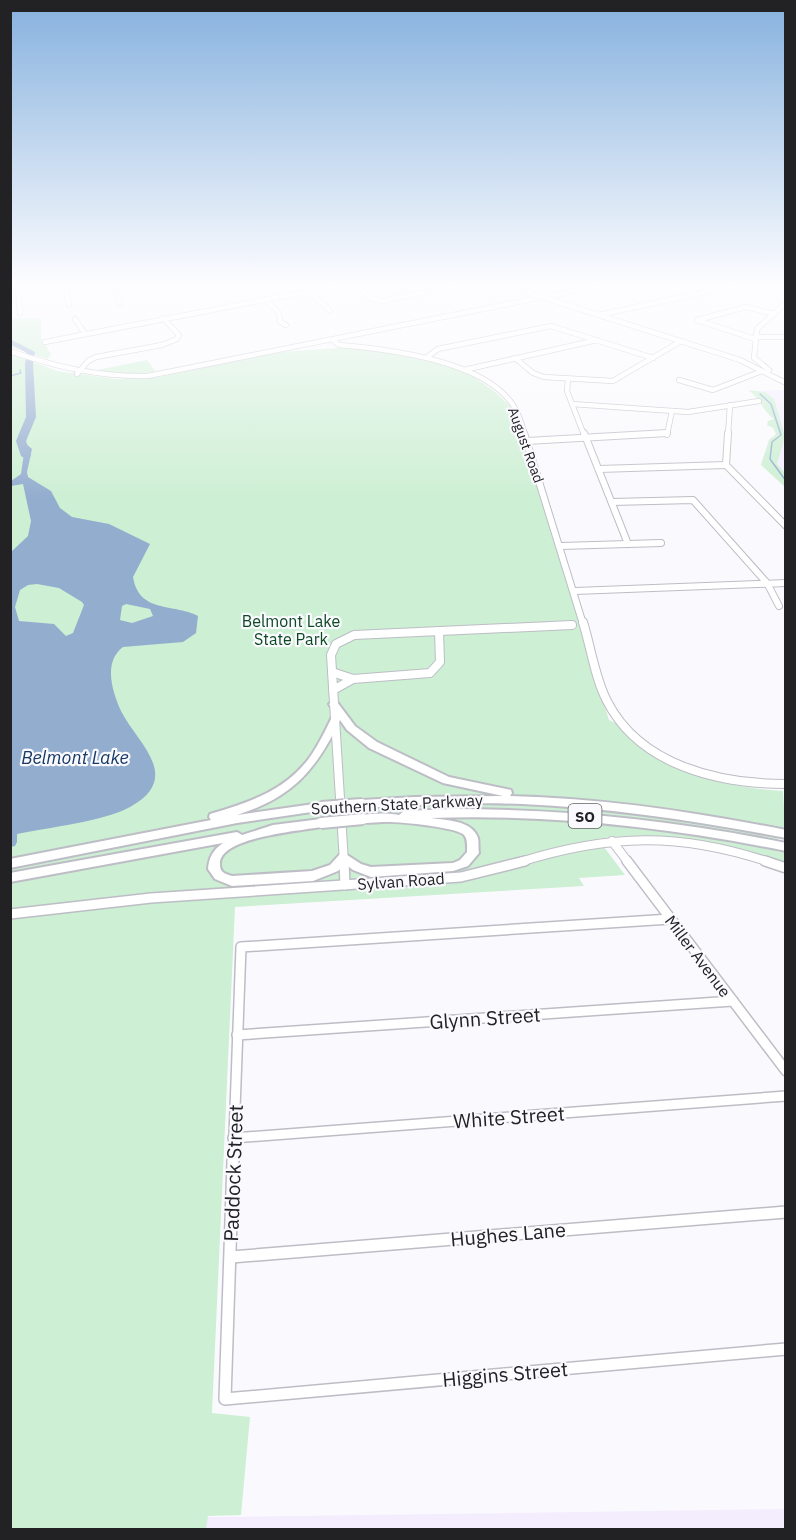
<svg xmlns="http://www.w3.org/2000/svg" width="796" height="1540" viewBox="0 0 796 1540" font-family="'IBM Plex Sans',sans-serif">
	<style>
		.education { fill: #f4edfe }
		.green { fill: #cdefd3 }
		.water { fill: #93adcf; fill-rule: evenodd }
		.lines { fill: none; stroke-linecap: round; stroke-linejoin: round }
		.stream { stroke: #93adcf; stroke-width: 1.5 }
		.river { fill: #93adcf; fill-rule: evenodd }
		.minor-far4-casing { stroke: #bdbdc6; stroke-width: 6 }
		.minor-far3-casing { stroke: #bdbdc6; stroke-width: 8 }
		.minor-far2-casing { stroke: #bdbdc6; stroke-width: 10 }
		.minor-far1-casing { stroke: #bdbdc6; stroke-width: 12 }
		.minor-casing { stroke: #bdbdc6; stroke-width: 14 }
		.highway-casing { stroke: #bdbdc6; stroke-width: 4 }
		.minor-far4 { stroke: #fff; stroke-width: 4.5 }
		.minor-far3 { stroke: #fff; stroke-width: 6 }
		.minor-far2 { stroke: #fff; stroke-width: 8 }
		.minor-far1 { stroke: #fff; stroke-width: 9 }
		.minor { stroke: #fff; stroke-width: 11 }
		.highway { fill: #fff; fill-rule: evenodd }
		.highway-bridge-casing { stroke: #bdbdc6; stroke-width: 14; stroke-linecap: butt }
		.highway-bridge { stroke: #fff; stroke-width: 10 }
		.labels { text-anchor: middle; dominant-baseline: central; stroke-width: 4.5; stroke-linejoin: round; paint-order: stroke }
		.far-street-label { font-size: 14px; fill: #222225; stroke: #fafafe }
		.shield { fill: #fafafe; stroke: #636366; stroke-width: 1.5 }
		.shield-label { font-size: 15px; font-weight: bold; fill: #222225 }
		.park-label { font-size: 16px; fill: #0c4823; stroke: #fafafe }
		.street-label { font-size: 16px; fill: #222225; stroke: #fafafe }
		.water-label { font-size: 18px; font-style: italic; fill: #163965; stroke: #fafafe }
		.near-street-label { font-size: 20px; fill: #222225; stroke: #fafafe }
	</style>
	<rect width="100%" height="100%" fill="#fafafe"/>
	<g class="education">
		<path d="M785,390V484L761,462L770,443L781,433L778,421L752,391Z"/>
		<path d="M785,1509L786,1529L157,1530L153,1518Z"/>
	</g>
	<g class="green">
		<path d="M27,318L41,319V338L51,354L48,359L11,347V319Z"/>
		<path d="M338,348C400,350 471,359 513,410L609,720C621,724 627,738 637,745C680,775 732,788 783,791L785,828L779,827L776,851L785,853V864C736,855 645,828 598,839L625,875L579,878L584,886L235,907L212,1413L250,1417L241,1515L208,1516L206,1529H11V354L57,371L116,379L155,378L280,352Z"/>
		<path d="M147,360L156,372L126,374L87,372Z"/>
		<path d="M748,390L765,392L774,399L785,436L777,464L785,473V487L761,465L769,440L776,434L773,428L767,425L768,421L774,419C762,410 761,399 748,390Z"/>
	</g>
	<path class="water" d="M18,441H23L32,449L27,472L28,477L51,491L60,508L72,517L109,524L150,544L133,577C139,614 174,603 198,616L196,633L183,642L123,647C103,662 112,691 121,711C137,743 184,777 130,807C102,822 50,827 17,834L11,839V552L28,536L31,521L23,484L11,486V481L21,474L24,453ZM37,584L59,588L82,602L84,605L73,633L66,636L54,624L19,621L15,607L20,590L28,585ZM126,604L150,609L153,616L132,623L120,620L122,606Z"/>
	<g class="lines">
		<g class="stream">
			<path d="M10,376L21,373L20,370"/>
			<path d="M760,394L771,404L781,435L772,442L770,459L786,481"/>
		</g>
		<g class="river">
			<path d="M10,339L35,352L33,364L36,417L26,441L31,456L26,459L21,456L16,441L26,417L25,364L27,353L10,344Z"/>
			<path d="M10,810L17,815V842L15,846L10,847Z"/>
		</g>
		<g class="minor-far4-casing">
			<g id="minor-far4">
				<path d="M17,283L20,313"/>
				<path d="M65,283L69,305"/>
				<path d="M114,283L120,304"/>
				<path d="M164,283L165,287"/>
				<path d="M353,283L372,299L382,301L470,283"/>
				<path d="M498,283L740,360L786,383"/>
				<path d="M309,291L330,311"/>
				<path d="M266,300L279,313L280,322L286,325"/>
				<path d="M599,315L747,283"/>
				<path d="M75,319L85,334"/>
				<path d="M755,337H786"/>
				<path d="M755,339L697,320L746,307L774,314"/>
				<path d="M333,340L339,345C388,349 483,360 513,405C519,414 522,424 525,435"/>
				<path d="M45,342L353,283"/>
				<path d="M10,351C56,367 99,377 148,376L613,283"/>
				<path d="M427,357L438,349L551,326L653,358"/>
				<path d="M515,358L533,373L544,377L613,381L681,341"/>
				<path d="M464,370L597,340"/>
				<path d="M769,370L754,358L757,329L786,303"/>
				<path d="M77,374L88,361L96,357L162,345L177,339L179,335L163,318"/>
				<path d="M568,379L567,391L584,435"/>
				<path d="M679,380L713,390L762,371"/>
				<path d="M572,404L688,412L759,401"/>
				<path d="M667,435L672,411"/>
				<path d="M728,435L730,405"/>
			</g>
		</g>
		<g class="minor-far3-casing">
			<g id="minor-far3">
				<path d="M524,433L583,624"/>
				<path d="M584,433L628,544"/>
				<path d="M728,433L726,465L786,526"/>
				<path d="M527,441L667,433"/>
				<path d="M599,469L726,465"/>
				<path d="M612,502L693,500L767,583L779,606"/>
				<path d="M561,546L661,543"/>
				<path d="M575,591L786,583"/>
			</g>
		</g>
		<g class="minor-far2-casing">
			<g id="minor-far2">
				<path d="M583,622C591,648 595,678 607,701C640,766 720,784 786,784"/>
				<path d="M332,672L353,679L430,673L440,662L439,631"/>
				<path d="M333,690L353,679"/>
				<path d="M612,841L628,862"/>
				<path d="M344,862L331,655L336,644L354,635L572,625"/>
				<path d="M520,862C610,834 679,832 769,862"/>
			</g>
		</g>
		<g class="minor-far1-casing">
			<g id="minor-far1">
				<path d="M344,861L345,885"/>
				<path d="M627,861L786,1071"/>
				<path d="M765,861L786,868"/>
				<path d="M10,914L151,898L461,877L525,861"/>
				<path d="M237,1035L733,1001"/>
				<path d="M233,1138L786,1096"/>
				<path d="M233,1163L241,947L670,919"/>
			</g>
		</g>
		<g class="minor-casing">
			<g id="minor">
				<path d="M233,1161L225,1399L786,1349"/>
				<path d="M231,1257L786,1212"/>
			</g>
		</g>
		<g class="highway-casing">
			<g id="highway">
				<path d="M334,701L337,702L355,726L377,742L449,777L511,790L512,793L510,796C603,798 695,812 786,830V838C698,821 611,808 522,804C469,802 415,805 362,808L358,807L357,804L358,801L362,800L415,797L503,796L443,783L369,748L347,730L340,720C316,771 291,798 237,815L321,803L325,804L326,807L325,810L237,823L10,868V859L211,820L209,817L210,814C250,802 288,790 312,754C320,742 326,729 332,717L337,716L329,704Z"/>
				<path d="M452,809C566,809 674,820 786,843V851C668,827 550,814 430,818C445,820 472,820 478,838C479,842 478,849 479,853L468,866L453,871L371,877L353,870L345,864L338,871L313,881L232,886L215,879L208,869C209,857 213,850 223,843L10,882V873L237,832L242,835L273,825L321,819L325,820L327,823L325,826C306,831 217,836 220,865C220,873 226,874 232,876L312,871L330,865L340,854L344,853L361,864L371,867L453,863L460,860L467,852C467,846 468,838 463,834C454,827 396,821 383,822C375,822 367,824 359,822L358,819L359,816C373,813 385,813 399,815L404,811Z"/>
			</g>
		</g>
		<use href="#minor-far4" class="minor-far4"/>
		<use href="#minor-far3" class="minor-far3"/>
		<use href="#minor-far2" class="minor-far2"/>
		<use href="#minor-far1" class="minor-far1"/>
		<use href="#minor" class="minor"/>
		<use href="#highway" class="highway"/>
		<g class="highway-bridge-casing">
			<g id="highway-bridge">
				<path d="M321,807L362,804"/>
				<path d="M321,823L363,819"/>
			</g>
		</g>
		<use href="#highway-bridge" class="highway-bridge"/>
	</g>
	<linearGradient id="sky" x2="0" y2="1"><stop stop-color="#86b1de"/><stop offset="0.57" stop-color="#fdfdff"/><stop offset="1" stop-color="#fdfdff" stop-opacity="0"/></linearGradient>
	<rect width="796" height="499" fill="url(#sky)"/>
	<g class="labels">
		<g class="far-street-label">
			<text transform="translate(526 445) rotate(70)">August Road</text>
		</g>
		<rect class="shield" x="568.5" y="804" width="33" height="24" rx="4.5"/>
		<g class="shield-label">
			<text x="585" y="816">SO</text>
		</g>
		<g class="park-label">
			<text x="291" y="621">Belmont Lake<tspan x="291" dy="18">State Park</tspan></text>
		</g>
		<g class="street-label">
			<text transform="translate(397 804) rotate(-3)">Southern State Parkway</text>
			<text transform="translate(401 881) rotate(-4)">Sylvan Road</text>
			<text transform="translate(698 956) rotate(53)">Miller Avenue</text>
		</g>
		<g class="water-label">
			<text x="75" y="757">Belmont Lake</text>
		</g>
		<g class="near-street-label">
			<text transform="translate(485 1018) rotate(-4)">Glynn Street</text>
			<text transform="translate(509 1117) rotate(-4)">White Street</text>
			<text transform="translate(233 1173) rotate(-88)">Paddock Street</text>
			<text transform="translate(508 1234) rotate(-5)">Hughes Lane</text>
			<text transform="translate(505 1374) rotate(-5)">Higgins Street</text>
		</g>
	</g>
	<rect width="796" height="1540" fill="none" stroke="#222225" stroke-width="24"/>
</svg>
